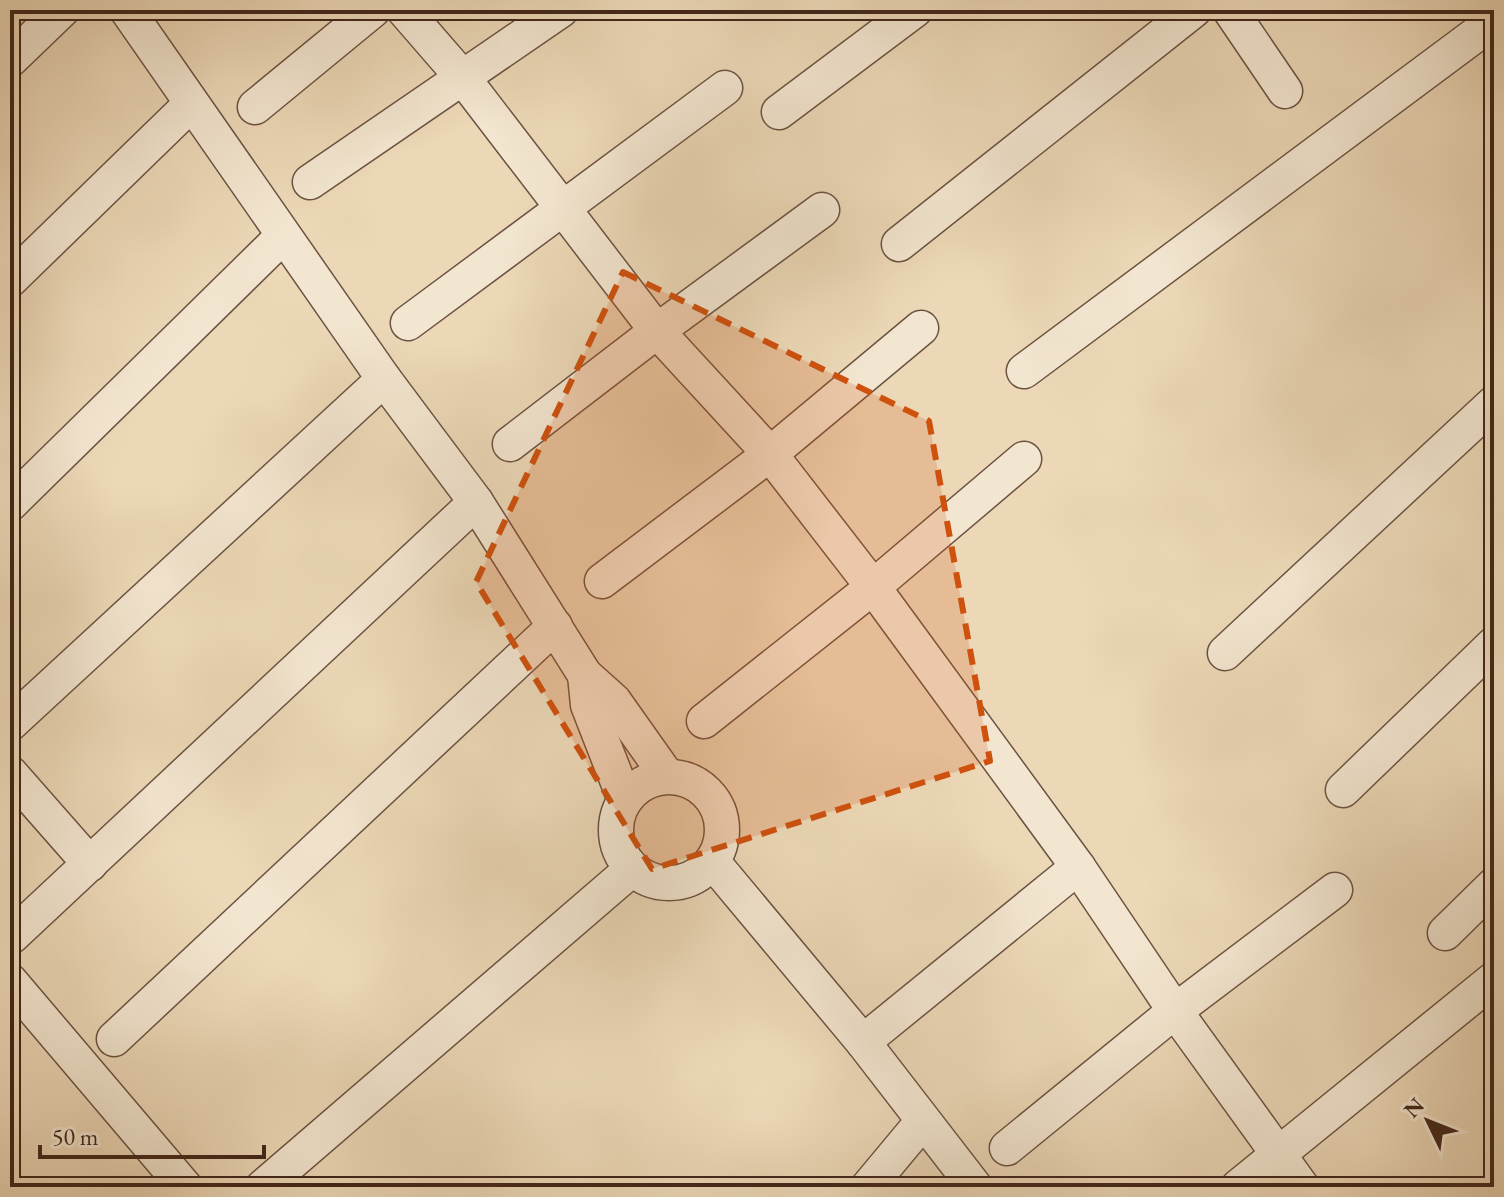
<svg xmlns="http://www.w3.org/2000/svg" width="1504" height="1197" viewBox="0 0 1504 1197" font-family="'EB Garamond',serif">
	<style>
		.lines { fill: none; stroke-linecap: round; stroke-linejoin: round }
		.minor-casing { stroke: #6c5242; stroke-width: 37 }
		.minor { stroke: #f3e6d0; stroke-width: 34 }
		.marked { fill: #cf510e; fill-opacity: 0.2; stroke: #cf510e; stroke-width: 6; stroke-dasharray: 16 10; stroke-linejoin: round }
	</style>
	<rect width="100%" height="100%" fill="#ecd8b7"/>
	<filter id="stains"><feTurbulence type="fractalNoise" baseFrequency=".0025" numOctaves="4"/><feColorMatrix values="0 0 0 0 .2 0 0 0 0 .09 0 0 0 0 .02 0 0 0 .5 -.17"/></filter>
	<radialGradient id="worn" r=".72"><stop offset=".6" stop-color="#630" stop-opacity="0"/><stop offset="1" stop-color="#630" stop-opacity=".3"/></radialGradient>
	<g class="lines">
		<g class="minor-casing">
			<g id="minor">
				<path d="M127,10L384,379L476,502L585,675L614,701L667,776"/>
				<path d="M404,10L463,78L657,331L770,454L873,587L1078,867L1175,1011L1302,1187"/>
				<path d="M1230,10L1285,91"/>
				<path d="M10,60L62,10"/>
				<path d="M255,107L373,10"/>
				<path d="M779,112L915,10"/>
				<path d="M310,182L561,10"/>
				<path d="M899,244L1194,10"/>
				<path d="M10,280L191,104"/>
				<path d="M408,323L725,88"/>
				<path d="M1024,371L1494,21"/>
				<path d="M510,444L657,331L822,210"/>
				<path d="M10,504L283,236"/>
				<path d="M602,581L770,454L921,328"/>
				<path d="M1225,653L1494,403"/>
				<path d="M585,675L588,705L625,800"/>
				<path d="M704,721L873,587L1024,459"/>
				<path d="M10,724L384,379"/>
				<path d="M10,773L90,864"/>
				<circle cx="669" cy="830" r="53"/>
				<path d="M1343,790L1494,644"/>
				<path d="M712,861L863,1042L975,1187"/>
				<path d="M1445,933L1494,885"/>
				<path d="M12,936L476,502"/>
				<path d="M10,981L185,1187"/>
				<path d="M114,1039L555,626"/>
				<path d="M863,1042L1078,867"/>
				<path d="M1007,1148L1175,1011L1335,890"/>
				<path d="M263,1187L632,869"/>
				<path d="M868,1187L923,1121"/>
				<path d="M1238,1187L1494,979"/>
			</g>
		</g>
		<use href="#minor" class="minor"/>
	</g>
	<path class="marked" d="M623,272L929,421L990,761L652,869L476,582Z"/>
	<rect width="1504" height="1197" fill="none" stroke="#ecd8b7" stroke-width="40"/>
	<rect x="12" y="12" width="1480" height="1173" fill="none" stroke="#42261b" stroke-width="4"/>
	<rect x="20" y="20" width="1464" height="1157" fill="none" stroke="#42261b" stroke-width="2"/>
	<g transform="translate(1428 1121) rotate(313)" stroke="#f3e6d0" stroke-width="6" paint-order="stroke">
	<path d="M0-6L14 30L0 20L-14 30Z" fill="#42261b"/>
	<text y="-12" font-size="22" font-weight="bold" text-anchor="middle" fill="#42261b">N</text>
	</g>
	<path d="M40 1145v12h224v-12" fill="none" stroke="#42261b" stroke-width="4"/>
	<text x="52" y="1145" font-size="24" fill="#42261b" stroke="#f3e6d0" stroke-width="6" paint-order="stroke">50 m</text>
	<rect width="100%" height="100%" filter="url(#stains)"/>
	<rect width="100%" height="100%" fill="url(#worn)"/>
</svg>
